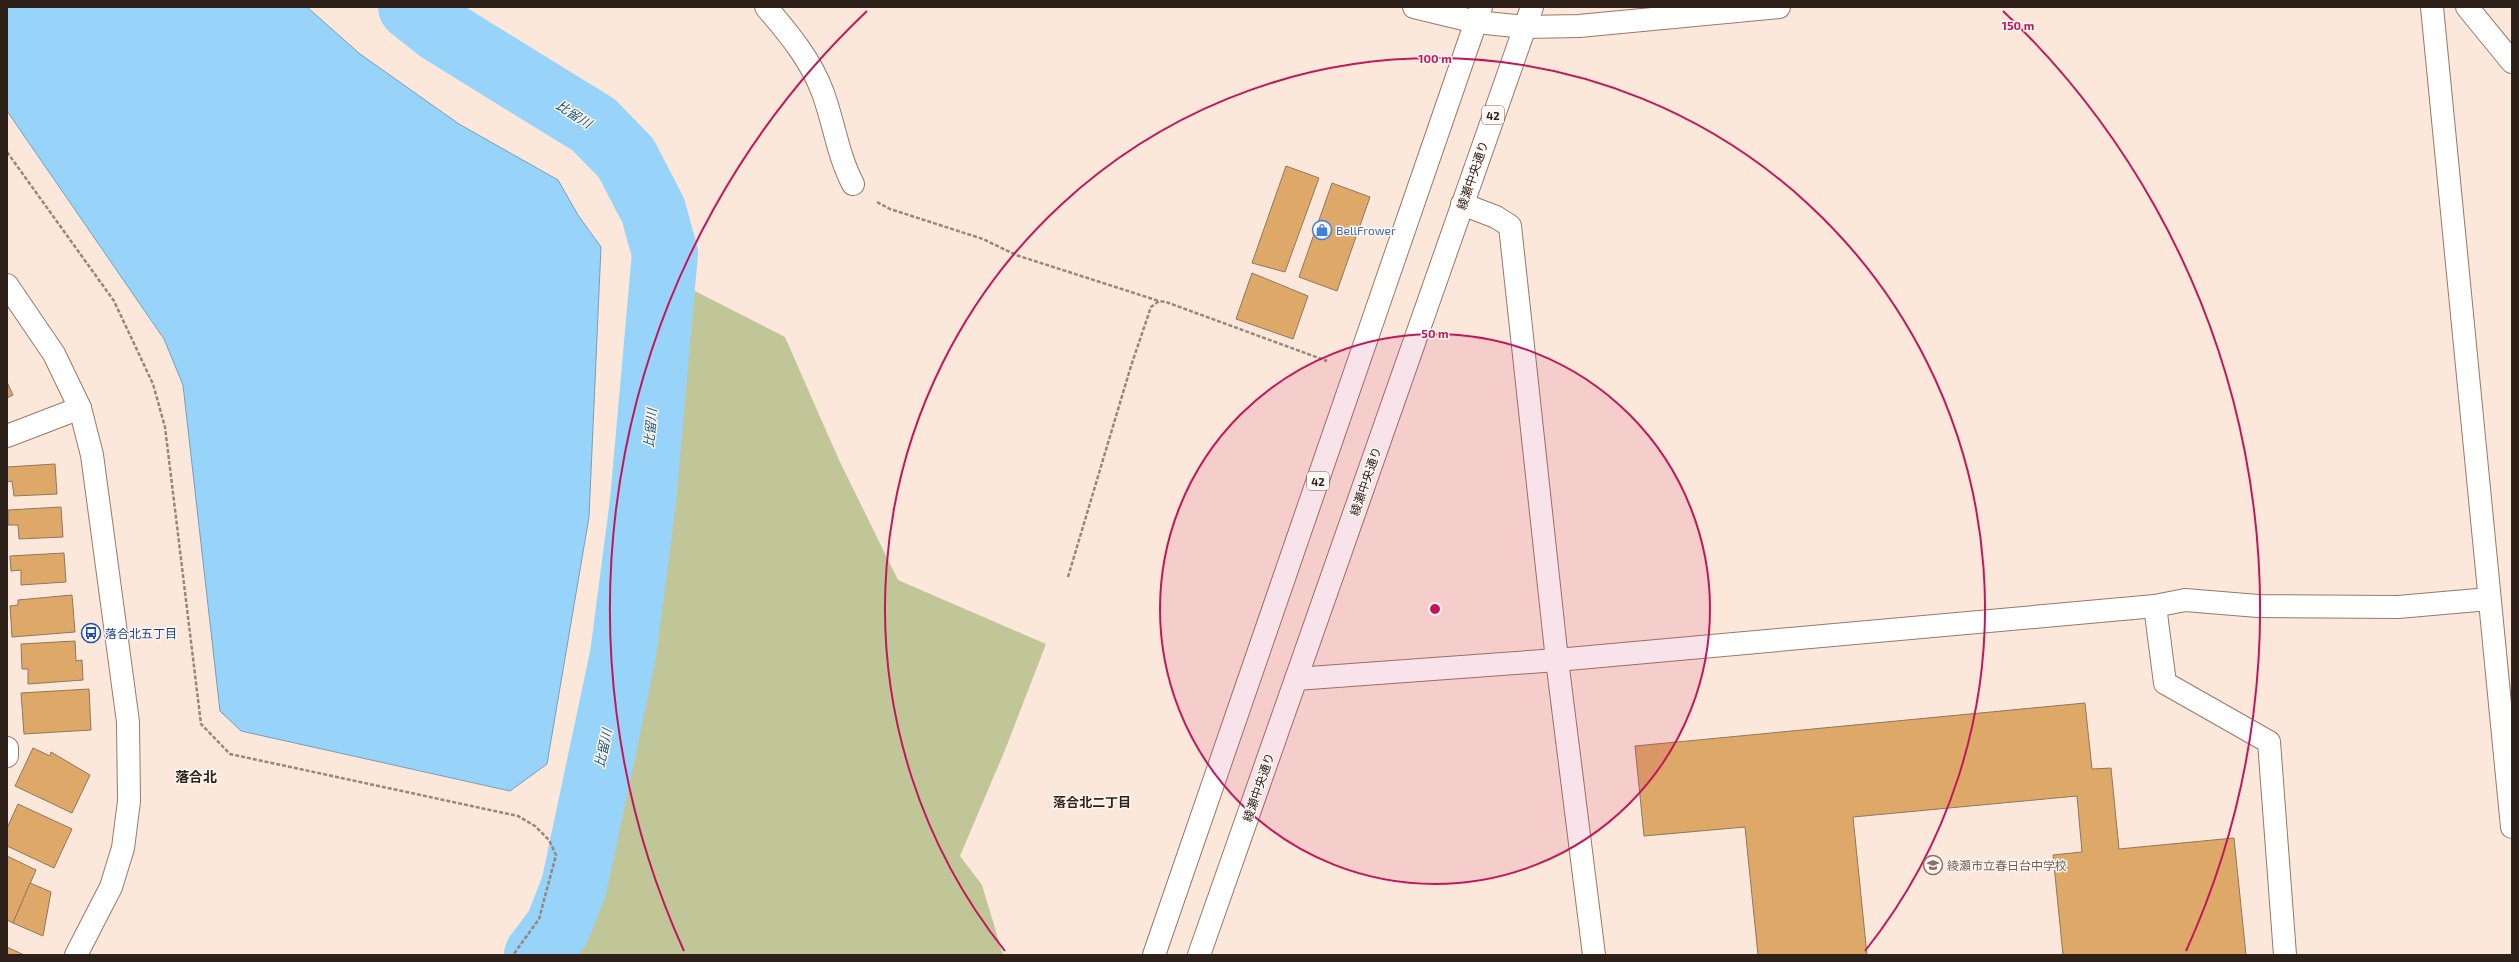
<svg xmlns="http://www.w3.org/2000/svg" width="2519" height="962" viewBox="0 0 2519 962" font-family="'Exo 2','Noto Sans JP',sans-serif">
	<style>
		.green { fill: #c0c697 }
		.water { fill: #98d3fa; stroke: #789eb7 }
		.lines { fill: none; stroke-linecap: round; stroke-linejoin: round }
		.river { stroke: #98d3fa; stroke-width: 66 }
		.building { fill: #dea869; stroke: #8f775e }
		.minor-casing { stroke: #987967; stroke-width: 24 }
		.major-casing { stroke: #987967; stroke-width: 24 }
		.path { stroke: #97867c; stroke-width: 2.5; stroke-dasharray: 4 2; stroke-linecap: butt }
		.minor { stroke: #fff; stroke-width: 22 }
		.major { stroke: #fff; stroke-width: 22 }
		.ring { fill: none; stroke: #c2185b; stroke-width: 2 }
		.labels { text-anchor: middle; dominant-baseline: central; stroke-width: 3; stroke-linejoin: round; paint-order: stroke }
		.shield { fill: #fef7f3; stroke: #6c615b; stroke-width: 1 }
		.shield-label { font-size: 11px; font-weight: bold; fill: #2e211a }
		.street-label { font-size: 12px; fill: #2e211a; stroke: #fef7f3 }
		.shop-label { font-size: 12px; fill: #366cbe; stroke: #fef7f3; text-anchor: start }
		.transit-label { font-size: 12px; fill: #164399; stroke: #fef7f3; text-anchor: start }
		.education-label { font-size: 12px; fill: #785e54; stroke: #fef7f3; text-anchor: start }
		.water-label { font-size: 13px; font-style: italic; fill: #1c5576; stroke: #fef7f3 }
		.neighbourhood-label { font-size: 13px; font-weight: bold; fill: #2e211a; stroke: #fef7f3 }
		.quarter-label { font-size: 14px; font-weight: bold; fill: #2e211a; stroke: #fef7f3 }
		.centre { fill: #c2185b; stroke: #fef7f3; stroke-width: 2 }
		.ring-label { font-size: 12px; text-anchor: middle; font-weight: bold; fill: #c2185b; stroke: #fef7f3; stroke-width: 3; stroke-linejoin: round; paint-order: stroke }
	</style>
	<rect width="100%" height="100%" fill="#fce7db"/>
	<path class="green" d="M693,290L785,337L839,460L898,580L1046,644L1005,750L960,856L982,885L1003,955H565L602,889Z"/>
	<path class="water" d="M7,7H307L360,54L459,124L558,180L578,215L601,247L589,517L547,764L510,791L241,731L220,711L183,385L164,339L7,111Z"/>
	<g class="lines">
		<path class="river" d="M411,7L440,30L594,125L626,158L653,210L665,253L643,501L623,655L574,886L558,927L537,955"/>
	</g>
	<g class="building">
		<path d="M1286,166L1319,178L1285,272L1252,263Z"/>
		<path d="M1332,183L1370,197L1337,291L1299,277Z"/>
		<path d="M1252,273L1308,296L1293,339L1236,319Z"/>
		<path d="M7,382L13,395L7,398Z"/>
		<path d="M55,464L57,494L14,496L12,481L7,482V467Z"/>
		<path d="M61,507L63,537L19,539L18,525H8V510Z"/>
		<path d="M64,553L66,582L21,585V570L11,571L10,556Z"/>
		<path d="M72,595L75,632L12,637L10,606L18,605V600Z"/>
		<path d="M75,641L76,661L82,660L83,680L28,684V669H22L21,644Z"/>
		<path d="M89,689L91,730L24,734L21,693Z"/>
		<path d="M2085,703L2092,769L2111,768L2119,849L2234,838L2246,955H2063L2053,855L2082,852L2077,796L1853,817L1867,955H1758L1745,827L1644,836L1635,746Z"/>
		<path d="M33,748L50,756L51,752L90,775L72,813L15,786Z"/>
		<path d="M18,804L72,829L54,868L7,846V828Z"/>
		<path d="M7,856L36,870L13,923L7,920Z"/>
		<path d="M30,883L51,892L43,936L13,923Z"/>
		<path d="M7,947L24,955H7Z"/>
	</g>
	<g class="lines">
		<g class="minor-casing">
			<g id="minor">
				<path d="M766,7C789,34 811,60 823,93C834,123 838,156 853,184"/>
				<path d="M1414,7L1476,22L1525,27L1579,26L1779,7"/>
				<path d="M2432,7L2512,827"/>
				<path d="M2467,7L2512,62"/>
				<path d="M1462,204L1496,217L1510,226L1557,660L1594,955"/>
				<path d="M7,285L54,354L80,408L92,455L128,722L129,801L123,848L111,887L76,955"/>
				<path d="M7,436L80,408"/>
				<path d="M2155,606L2165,683L2269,742L2285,955"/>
				<path d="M1296,679L1557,660L2155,606L2185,600L2258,606L2398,607L2489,599"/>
				<path d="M7,748V756"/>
			</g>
		</g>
		<g class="major-casing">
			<g id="major">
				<path d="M1154,955L1481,7"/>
				<path d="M1199,955L1532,7"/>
			</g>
		</g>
		<g class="path">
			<path d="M7,152L114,301L153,384L165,427L201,724L230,754L518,816L535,826L549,840L556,855L539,919L513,955"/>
			<path d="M877,202L890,209L983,239L1016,255L1159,301"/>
			<path d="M1068,577L1131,366L1151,307L1159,301L1166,302L1327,361"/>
		</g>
		<use href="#minor" class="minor"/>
		<use href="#major" class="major"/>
	</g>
	<circle cx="1435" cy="609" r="275" fill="#c2185b" fill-opacity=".12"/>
	<g class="ring">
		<circle cx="1435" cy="609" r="275"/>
		<path d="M1005 951A550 550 0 1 1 1865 951"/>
		<path d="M684 951A825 825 0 0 1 867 11M2003 11A825 825 0 0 1 2186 951"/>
	</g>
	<defs>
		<g id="shop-ring" transform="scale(1)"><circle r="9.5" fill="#fef7f3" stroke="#3f7fe0" stroke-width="1.5"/><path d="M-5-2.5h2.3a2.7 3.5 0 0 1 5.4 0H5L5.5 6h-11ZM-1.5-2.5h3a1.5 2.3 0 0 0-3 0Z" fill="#3f7fe0"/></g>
		<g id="bus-ring" transform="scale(1)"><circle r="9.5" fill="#fef7f3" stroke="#1a4fb4" stroke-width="1.5"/><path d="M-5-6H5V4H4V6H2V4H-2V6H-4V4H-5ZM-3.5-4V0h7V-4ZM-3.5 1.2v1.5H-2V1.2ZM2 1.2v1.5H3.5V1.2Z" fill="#1a4fb4"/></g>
		<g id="school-ring" transform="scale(1)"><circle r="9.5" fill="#fef7f3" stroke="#8d6e63" stroke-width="1.5"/><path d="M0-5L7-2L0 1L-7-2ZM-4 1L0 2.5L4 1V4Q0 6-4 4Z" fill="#8d6e63"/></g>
	</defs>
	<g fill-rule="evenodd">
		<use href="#shop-ring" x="1322" y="230"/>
		<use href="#bus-ring" x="91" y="633"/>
		<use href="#school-ring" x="1933" y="865"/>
	</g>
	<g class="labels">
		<g class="shield">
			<rect x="1482" y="106" width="22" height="18" rx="3"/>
			<rect x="1307" y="472" width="22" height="18" rx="3"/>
		</g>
		<g class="shield-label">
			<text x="1493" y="115">42</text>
			<text x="1318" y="481">42</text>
		</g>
		<g class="street-label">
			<text transform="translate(1472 175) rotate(-71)">綾瀬中央通り</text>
			<text transform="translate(1365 481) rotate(-71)">綾瀬中央通り</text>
			<text transform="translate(1258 787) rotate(-71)">綾瀬中央通り</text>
		</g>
		<g class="shop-label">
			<text x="1336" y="230">BellFrower</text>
		</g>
		<g class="transit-label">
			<text x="105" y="633">落合北五丁目</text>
		</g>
		<g class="education-label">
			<text x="1947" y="865">綾瀬市立春日台中学校</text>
		</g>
		<g class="water-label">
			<text transform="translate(574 114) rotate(33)">比留川</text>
			<text transform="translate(650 428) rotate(-85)">比留川</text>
			<text transform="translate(603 748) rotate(-78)">比留川</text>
		</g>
		<g class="neighbourhood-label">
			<text x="1092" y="802">落合北二丁目</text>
		</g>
		<g class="quarter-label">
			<text x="196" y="776">落合北</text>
		</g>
	</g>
	<circle cx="1435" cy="609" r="6" class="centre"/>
	<g class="ring-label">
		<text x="2018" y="30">150 m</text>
		<text x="1435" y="63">100 m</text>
		<text x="1435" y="338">50 m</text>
	</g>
	<rect width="2519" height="962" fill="none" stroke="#2e211a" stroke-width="16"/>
</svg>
